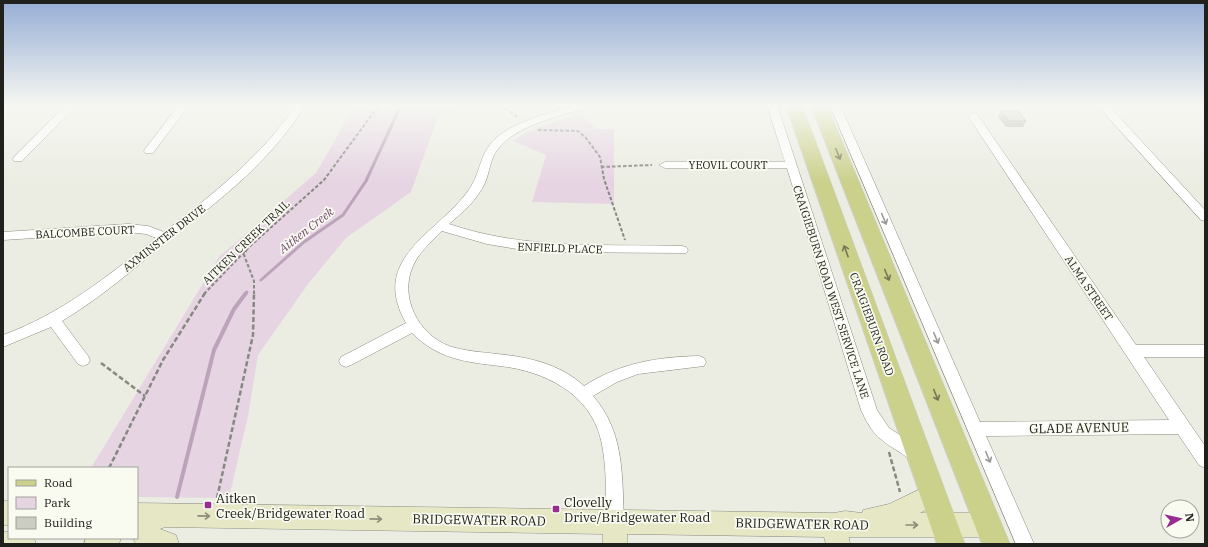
<svg xmlns="http://www.w3.org/2000/svg" width="1208" height="547" viewBox="0 0 1208 547" font-family="'IBM Plex Serif',serif">
	<style>
		.green { fill: #e6d4e3 }
		.lines { fill: none; stroke-linecap: round; stroke-linejoin: round }
		.stream-far1 { stroke: #bca3b9; stroke-width: 3 }
		.stream { stroke: #bca3b9; stroke-width: 4 }
		.street-casing { stroke: #8a8b81; stroke-width: 1 }
		.secondary-casing { stroke: #8a8b81; stroke-width: 1 }
		.primary-casing { stroke: #c9c9c9; stroke-width: 1 }
		.path-far1 { stroke: #878882; stroke-width: 2; stroke-dasharray: 3.5 2; stroke-linecap: butt }
		.path { stroke: #878882; stroke-width: 2.5; stroke-dasharray: 5 2.5; stroke-linecap: butt }
		.street { fill: #fff; fill-rule: evenodd }
		.secondary { fill: #e5e7c5; fill-rule: evenodd }
		.primary { fill: #cbd08b; fill-rule: evenodd }
		.wall { fill: #afafa7 }
		.building { fill: #cbccc2; stroke: #8e8f88 }
		.oneway { stroke: #767854 }
		.oneway2 { stroke: #9b9b99 }
		.oneway3 { stroke: #8c8d79 }
		.poi-dot { fill: #962e91; stroke: #f9faf0; stroke-width: 1.5 }
		.labels { text-anchor: middle; dominant-baseline: central; stroke-width: 3.5; stroke-linejoin: round; paint-order: stroke }
		.street-label { font-size: 11px; fill: #20201d; stroke: #f9faf0 }
		.water-label { font-size: 12px; font-style: italic; fill: #6e486b; stroke: #f9faf0 }
		.near-street-label { font-size: 13px; fill: #20201d; stroke: #f9faf0 }
		.near-poi-label { font-size: 13px; fill: #20201d; stroke: #f9faf0; text-anchor: start }
	</style>
	<rect width="100%" height="100%" fill="#ebede3"/>
	<g class="green">
		<path d="M355,105H474L438,116L411,192L346,238L308,284L258,355L248,416L229,498L137,497V468H91L219,257L316,173Z"/>
		<path d="M580,113L596,129H614V204L532,202L546,155L513,141L527,132Z"/>
	</g>
	<g class="lines">
		<g class="stream-far1">
			<path d="M261,280L304,242L343,215L366,181L401,105"/>
			<path d="M245,294L247,292"/>
		</g>
		<path class="stream" d="M177,497L214,350L234,309L246,293"/>
		<g class="street-casing">
			<g id="street">
				<path d="M66,105H77L22,161H14L13,159L14,157Z"/>
				<path d="M179,105H189L153,153H145L144,151L145,149Z"/>
				<path d="M296,105H306C267,165 221,199 166,242C133,270 100,298 62,321L88,356L90,360L88,364L83,366L78,364L51,327L3,347V335C61,314 108,276 156,238L146,234L128,232L3,240V232L128,224L148,226L164,232C213,194 261,157 296,105Z"/>
				<path d="M575,105H590L589,107C561,116 516,125 498,149C490,159 490,171 485,183C477,200 463,212 449,224C526,250 602,244 682,246L686,247L688,250L686,253L535,252L487,244L442,231C432,241 419,252 413,266C399,297 418,334 449,346C464,351 481,352 497,354C529,357 560,364 584,386C620,363 657,357 699,356L704,358L706,362L704,366L638,374L617,382L593,396C625,432 622,478 624,522L621,528L615,531L609,528L606,522C606,495 607,467 601,440C590,393 544,371 500,366C465,362 438,359 412,333L351,365L346,367L341,365L339,361L341,357L406,323C369,258 437,234 468,191C483,171 477,152 501,134C523,119 550,113 575,105Z"/>
				<path d="M767,105H777L877,410L889,428L923,450L925,455L923,460L917,462C910,460 904,455 898,451C878,439 871,432 861,410L787,168H665L659,165L665,162H785Z"/>
				<path d="M830,105H840L980,422L1169,420L968,116L973,113L977,114L1136,345H1205V357H1144L1205,446V468L1199,465L1178,434L986,436L1034,544H1016Z"/>
				<path d="M1097,105H1108L1205,210V221L1201,220Z"/>
			</g>
		</g>
		<g class="secondary-casing">
			<g id="secondary">
				<path d="M933,483L941,486L945,494L941,502L920,513H988L997,517L1000,525L997,533L988,537H849L850,544H826L824,537L627,534V544H603V534L165,527L160,529L176,535L179,544H136L133,538H137V503L834,513L845,511L862,513L863,510L889,504Z"/>
				<rect x="3" y="501" width="6" height="24"/>
				<path d="M3,532H9V538H34L36,544H3Z"/>
				<path d="M86,538H121L119,544H84Z"/>
			</g>
		</g>
		<g class="primary-casing">
			<g id="primary">
				<path d="M786,105H802L965,544H937Z"/>
				<path d="M811,105H827L1010,544H982Z"/>
			</g>
		</g>
		<g class="path-far1">
			<path d="M501,105L519,118"/>
			<path d="M538,130L578,131L586,138L600,157L604,179L625,240"/>
			<path d="M601,167L652,165"/>
			<path d="M247,249L244,255L254,281V294"/>
			<path d="M204,294L248,248L324,180L379,105"/>
		</g>
		<g class="path">
			<path d="M101,363L145,396"/>
			<path d="M889,452L900,492"/>
			<path d="M109,468L163,360L205,293"/>
			<path d="M217,498L253,335L254,293"/>
		</g>
		<use href="#street" class="street"/>
		<use href="#secondary" class="secondary"/>
		<use href="#primary" class="primary"/>
	</g>
	<path class="wall" d="M1001,111L1026,121L1023,127H1006L998,117Z"/>
	<path class="building" d="M1001,111H1018L1026,121H1009Z"/>
	<defs><path id="oneway-shaft" d="M-6 0H5M1.5-3L5.5 0L1.5 3" fill="none" stroke-width="1.6" stroke-linecap="round" stroke-linejoin="round"/></defs>
	<g class="oneway">
		<use href="#oneway-shaft" transform="translate(838 154) rotate(68)"/>
		<use href="#oneway-shaft" transform="translate(846 251) rotate(-110)"/>
		<use href="#oneway-shaft" transform="translate(887 275) rotate(68)"/>
		<use href="#oneway-shaft" transform="translate(936 395) rotate(68)"/>
	</g>
	<g class="oneway2">
		<use href="#oneway-shaft" transform="translate(884 219) rotate(67)"/>
		<use href="#oneway-shaft" transform="translate(936 338) rotate(67)"/>
		<use href="#oneway-shaft" transform="translate(988 457) rotate(67)"/>
	</g>
	<g class="oneway3">
		<use href="#oneway-shaft" transform="translate(204 516) rotate(1)"/>
		<use href="#oneway-shaft" transform="translate(376 519) rotate(1)"/>
		<use href="#oneway-shaft" transform="translate(912 525)"/>
	</g>
	<linearGradient id="sky" x2="0" y2="1"><stop stop-color="#96add5"/><stop offset="0.58" stop-color="#f6f7f2"/><stop offset="1" stop-color="#f6f7f2" stop-opacity="0"/></linearGradient>
	<rect width="1208" height="182" fill="url(#sky)"/>
	<g class="poi-dot">
		<rect x="204" y="501" width="8" height="8" rx="2"/>
		<rect x="552" y="505" width="8" height="8" rx="2"/>
	</g>
	<g class="labels">
		<g class="street-label">
			<text x="728" y="165">YEOVIL COURT</text>
			<text transform="translate(85 232) rotate(-3)">BALCOMBE COURT</text>
			<text transform="translate(164 238) rotate(-38)">AXMINSTER DRIVE</text>
			<text transform="translate(246 242) rotate(-44)">AITKEN CREEK TRAIL</text>
			<text transform="translate(560 248) rotate(2)">ENFIELD PLACE</text>
			<text transform="translate(1089 288) rotate(56)">ALMA STREET</text>
			<text transform="translate(831 292) rotate(72)">CRAIGIEBURN ROAD WEST SERVICE LANE</text>
			<text transform="translate(872 324) rotate(70)">CRAIGIEBURN ROAD</text>
		</g>
		<g class="water-label">
			<text transform="translate(306 230) rotate(-38)">Aitken Creek</text>
		</g>
		<g class="near-street-label">
			<text transform="translate(1079 428) rotate(-1)">GLADE AVENUE</text>
			<text transform="translate(479 520) rotate(1)">BRIDGEWATER ROAD</text>
			<text transform="translate(802 524) rotate(1)">BRIDGEWATER ROAD</text>
		</g>
		<g class="near-poi-label">
			<text x="216" y="498">Aitken<tspan x="216" dy="15">Creek/Bridgewater Road</tspan></text>
			<text x="564" y="502">Clovelly<tspan x="564" dy="15">Drive/Bridgewater Road</tspan></text>
		</g>
	</g>
	<rect width="1208" height="547" fill="none" stroke="#20201d" stroke-width="8"/>
	<rect x="8" y="467" width="130" height="72" fill="#f9faf0" stroke="#a2a39c"/>
	<rect x="16" y="480" width="20" height="6" fill="#cbd08b" stroke="#a2a39c"/>
	<text x="44" y="487" font-size="12" fill="#20201d">Road</text>
	<rect x="16" y="497" width="20" height="12" fill="#e6d4e3" stroke="#a2a39c"/>
	<text x="44" y="507" font-size="12" fill="#20201d">Park</text>
	<rect x="16" y="517" width="20" height="12" fill="#cbccc2" stroke="#a2a39c"/>
	<text x="44" y="527" font-size="12" fill="#20201d">Building</text>
	<g transform="translate(1180 519) rotate(82)"><circle r="19" fill="#f9faf0" stroke="#a2a39c"/>
	<path d="M0-3L7 15L0 10L-7 15Z" fill="#962e91"/>
	<text y="-6" font-size="11" font-weight="bold" text-anchor="middle" fill="#20201d">N</text>
	</g>
</svg>
